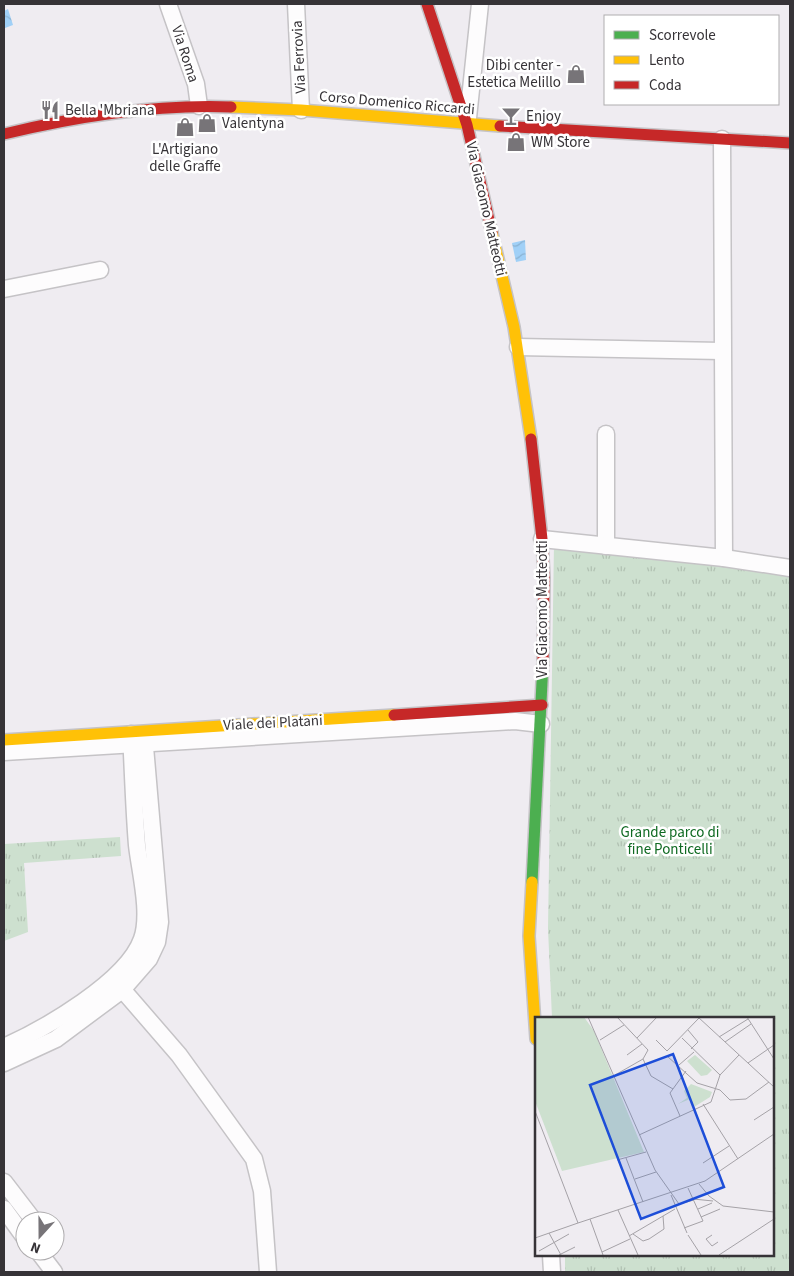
<svg xmlns="http://www.w3.org/2000/svg" width="794" height="1276" viewBox="0 0 794 1276" font-family="'Source Sans 3',sans-serif">
	<style>
		.grass { fill: url(#grass-tufts) }
		.water { fill: url(#water-waves) }
		.lines { fill: none; stroke-linecap: round; stroke-linejoin: round }
		.street-casing { stroke: #c5c3c6; stroke-width: 19 }
		.fast-casing { stroke: #c5c3c6; stroke-width: 14 }
		.slow-casing { stroke: #c5c3c6; stroke-width: 14 }
		.jam-casing { stroke: #c5c3c6; stroke-width: 14 }
		.street { stroke: #fdfcfd; stroke-width: 16 }
		.fast { stroke: #4caf50; stroke-width: 11 }
		.slow { stroke: #ffc107; stroke-width: 11 }
		.jam { stroke: #c62828; stroke-width: 11 }
		.labels { text-anchor: middle; dominant-baseline: central; stroke-width: 5; stroke-linejoin: round; paint-order: stroke }
		.street-label { font-size: 15px; fill: #363337; stroke: #fff }
		.poi-label { font-size: 15px; fill: #363337; stroke: #fff; text-anchor: start }
		.park-label { font-size: 15px; fill: #0f6a22; stroke: #fff }
		.inset-road { fill: none; stroke: #a5a2a7; stroke-width: 1 }
		.view { fill: #1d4ed8; fill-opacity: 0.15; stroke: #1d4ed8; stroke-width: 2.5 }
		.inset-edge { fill: none; stroke: #363337; stroke-width: 2.5 }
	</style>
	<defs>
		<pattern id="grass-tufts" width="24" height="20" patternUnits="userSpaceOnUse" patternTransform="scale(1.25)"><rect width="24" height="20" fill="#cde0cf"/><path d="M3 7l-1-3M5 7V3M7 7l1-3M15 17l-1-3M17 17v-4M19 17l1-3" fill="none" stroke="#b1c1b2"/></pattern>
		<pattern id="water-waves" width="16" height="10" patternUnits="userSpaceOnUse" patternTransform="scale(1.25)"><rect width="16" height="10" fill="#a0d0f7"/><path d="M0 5q4-4 8 0t8 0" fill="none" stroke="#8ab3d4"/></pattern>
	</defs>
	<rect width="100%" height="100%" fill="#efecf1"/>
	<g class="grass">
		<path d="M554,544L790,575V1272H565V1255H773V1018H552L548,929Z"/>
		<path d="M120,837L121,856L24,863L28,932L4,941V844Z"/>
	</g>
	<g class="water">
		<path d="M8,9L13,25L5,28L4,11Z"/>
		<path d="M525,240L526,260L516,262L512,243Z"/>
	</g>
	<g class="lines">
		<g class="street-casing">
			<g id="street">
				<path d="M168,4L196,84L199,106"/>
				<path d="M296,4L301,110"/>
				<path d="M468,118L480,4"/>
				<path d="M722,139L724,558"/>
				<path d="M4,289L100,270"/>
				<path d="M518,347L721,351"/>
				<path d="M606,434V546"/>
				<path d="M542,539L724,558L790,568"/>
				<path d="M4,752L515,721L541,724"/>
				<path d="M115,981L179,1055L254,1159L262,1191L268,1272"/>
				<path d="M4,1047C44,1029 127,982 142,939C151,913 140,872 137,845C134,808 133,771 131,734"/>
				<path d="M4,1063L56,1039L122,990L149,959L157,942L160,922L144,735"/>
				<path d="M4,1182L34,1221"/>
				<path d="M4,1209L25,1238"/>
				<path d="M38,1251L54,1272"/>
				<path d="M551,1255L552,1272"/>
			</g>
		</g>
		<g class="fast-casing">
			<path id="fast" d="M532,882L543,662"/>
		</g>
		<g class="slow-casing">
			<g id="slow">
				<path d="M231,107L301,110L500,126"/>
				<path d="M492,233L514,327L531,439"/>
				<path d="M4,740L394,715"/>
				<path d="M532,882L529,936L536,1039"/>
			</g>
		</g>
		<g class="jam-casing">
			<g id="jam">
				<path d="M427,4L467,125L492,233"/>
				<path d="M500,126L790,143"/>
				<path d="M4,134C79,116 154,104 231,107"/>
				<path d="M531,439L542,539L544,578L543,662"/>
				<path d="M394,715L542,705"/>
			</g>
		</g>
		<use href="#street" class="street"/>
		<use href="#fast" class="fast"/>
		<use href="#slow" class="slow"/>
		<use href="#jam" class="jam"/>
	</g>
	<defs>
		<g id="shop-bare" transform="scale(1.5)"><path d="M-5-2.5h2.3a2.7 3.5 0 0 1 5.4 0H5L5.5 6h-11ZM-1.5-2.5h3a1.5 2.3 0 0 0-3 0Z" fill="#777478" stroke="#fff" stroke-width="2.5" paint-order="stroke"/></g>
		<g id="restaurant-bare" transform="scale(1.5)"><path d="M-5-6h1v4h1v-4h1v4h1v-4h1v5L-1.5 .5V6h-2V.5L-5-1ZM5-6V6H3V1.5H1.5Q1.5-4 5-6Z" fill="#777478" stroke="#fff" stroke-width="2.5" paint-order="stroke"/></g>
		<g id="bar-bare" transform="scale(1.5)"><path d="M-6-5H6L.8 .8V4.5H3.5V6h-7V4.5H-.8V.8Z" fill="#777478" stroke="#fff" stroke-width="2.5" paint-order="stroke"/></g>
	</defs>
	<g fill-rule="evenodd">
		<use href="#shop-bare" x="576" y="74"/>
		<use href="#restaurant-bare" x="50" y="110"/>
		<use href="#bar-bare" x="511" y="116"/>
		<use href="#shop-bare" x="207" y="123"/>
		<use href="#shop-bare" x="185" y="127"/>
		<use href="#shop-bare" x="516" y="142"/>
	</g>
	<g class="labels">
		<g class="street-label">
			<text transform="translate(185 54) rotate(72)">Via Roma</text>
			<text transform="translate(299 57) rotate(-93)">Via Ferrovia</text>
			<text transform="translate(397 103) rotate(5)">Corso Domenico Riccardi</text>
			<text transform="translate(486 209) rotate(77)">Via Giacomo Matteotti</text>
			<text transform="translate(542 609) rotate(-90)">Via Giacomo Matteotti</text>
			<text transform="translate(273 723) rotate(-3)">Viale dei Platani</text>
		</g>
		<g class="poi-label">
			<text x="561" y="65" text-anchor="end">Dibi center -<tspan x="561" dy="17">Estetica Melillo</tspan></text>
			<text x="65" y="110">Bella 'Mbriana</text>
			<text x="526" y="116">Enjoy</text>
			<text x="222" y="123">Valentyna</text>
			<text x="531" y="142">WM Store</text>
			<text x="185" y="149" text-anchor="middle">L'Artigiano<tspan x="185" dy="17">delle Graffe</tspan></text>
		</g>
		<g class="park-label">
			<text x="670" y="832">Grande parco di<tspan x="670" dy="17">fine Ponticelli</tspan></text>
		</g>
	</g>
	<g transform="translate(535 1017)">
		<rect width="239" height="239" fill="#efecf1"/>
		<path d="M0,0H49L59,14L109,135L27,154L0,84ZM160,38L177,53L172,58L166,59L152,44ZM156,67L177,75L175,80L159,90L155,82L143,87L152,81L149,74Z" fill="#cde0cf"/>
		<path class="inset-road" d="M53,0L120,153L144,187L159,183M82,0L113,33L108,42M163,0L239,70M212,0L239,42M153,13L163,25L156,32M184,20L213,2M102,21L122,0M147,21L185,58M65,23L89,8M121,23L132,34M190,25L216,7M132,34L164,1M92,38L107,27M132,39L162,66L185,73L195,83L211,82L234,65M213,46L239,28M144,48L159,35M80,58L108,42L116,59L138,72M168,87L203,142M0,94L43,206L170,164L239,117M145,99L135,76L151,54M219,103L239,90M104,118L176,85L185,58L204,38M91,141L108,185M82,143L111,135M168,146L194,129M100,162L121,155M164,167L174,179L188,189L239,195M136,178L152,216M158,182L178,184M163,192L177,186M83,193L103,238M166,200L185,192M55,202L68,238M149,211L168,204L153,171M14,216L26,238M98,217L108,224L114,222L129,212L128,199M153,218L166,238M177,218L171,222L177,229L183,225M94,219L140,192M0,221L43,206M4,234L34,217M67,235L95,222M24,238L40,230M184,238L239,202"/>
		<path class="view" d="M138,37L189,170L106,202L55,68Z"/>
		<rect width="239" height="239" class="inset-edge"/>
	</g>
	<rect width="794" height="1276" fill="none" stroke="#363337" stroke-width="10"/>
	<rect x="604" y="15" width="175" height="90" fill="#ffffff" stroke="#afadaf"/>
	<rect x="614" y="31" width="25" height="8" fill="#4caf50" stroke="#afadaf"/>
	<text x="649" y="40" font-size="15" fill="#363337">Scorrevole</text>
	<rect x="614" y="56" width="25" height="8" fill="#ffc107" stroke="#afadaf"/>
	<text x="649" y="65" font-size="15" fill="#363337">Lento</text>
	<rect x="614" y="81" width="25" height="8" fill="#c62828" stroke="#afadaf"/>
	<text x="649" y="90" font-size="15" fill="#363337">Coda</text>
	<g transform="translate(40 1236) rotate(201)"><circle r="24" fill="#ffffff" stroke="#afadaf"/>
	<path d="M0-4L9 19L0 12L-9 19Z" fill="#777478"/>
	<text y="-8" font-size="14" font-weight="bold" text-anchor="middle" fill="#363337">N</text>
	</g>
</svg>
